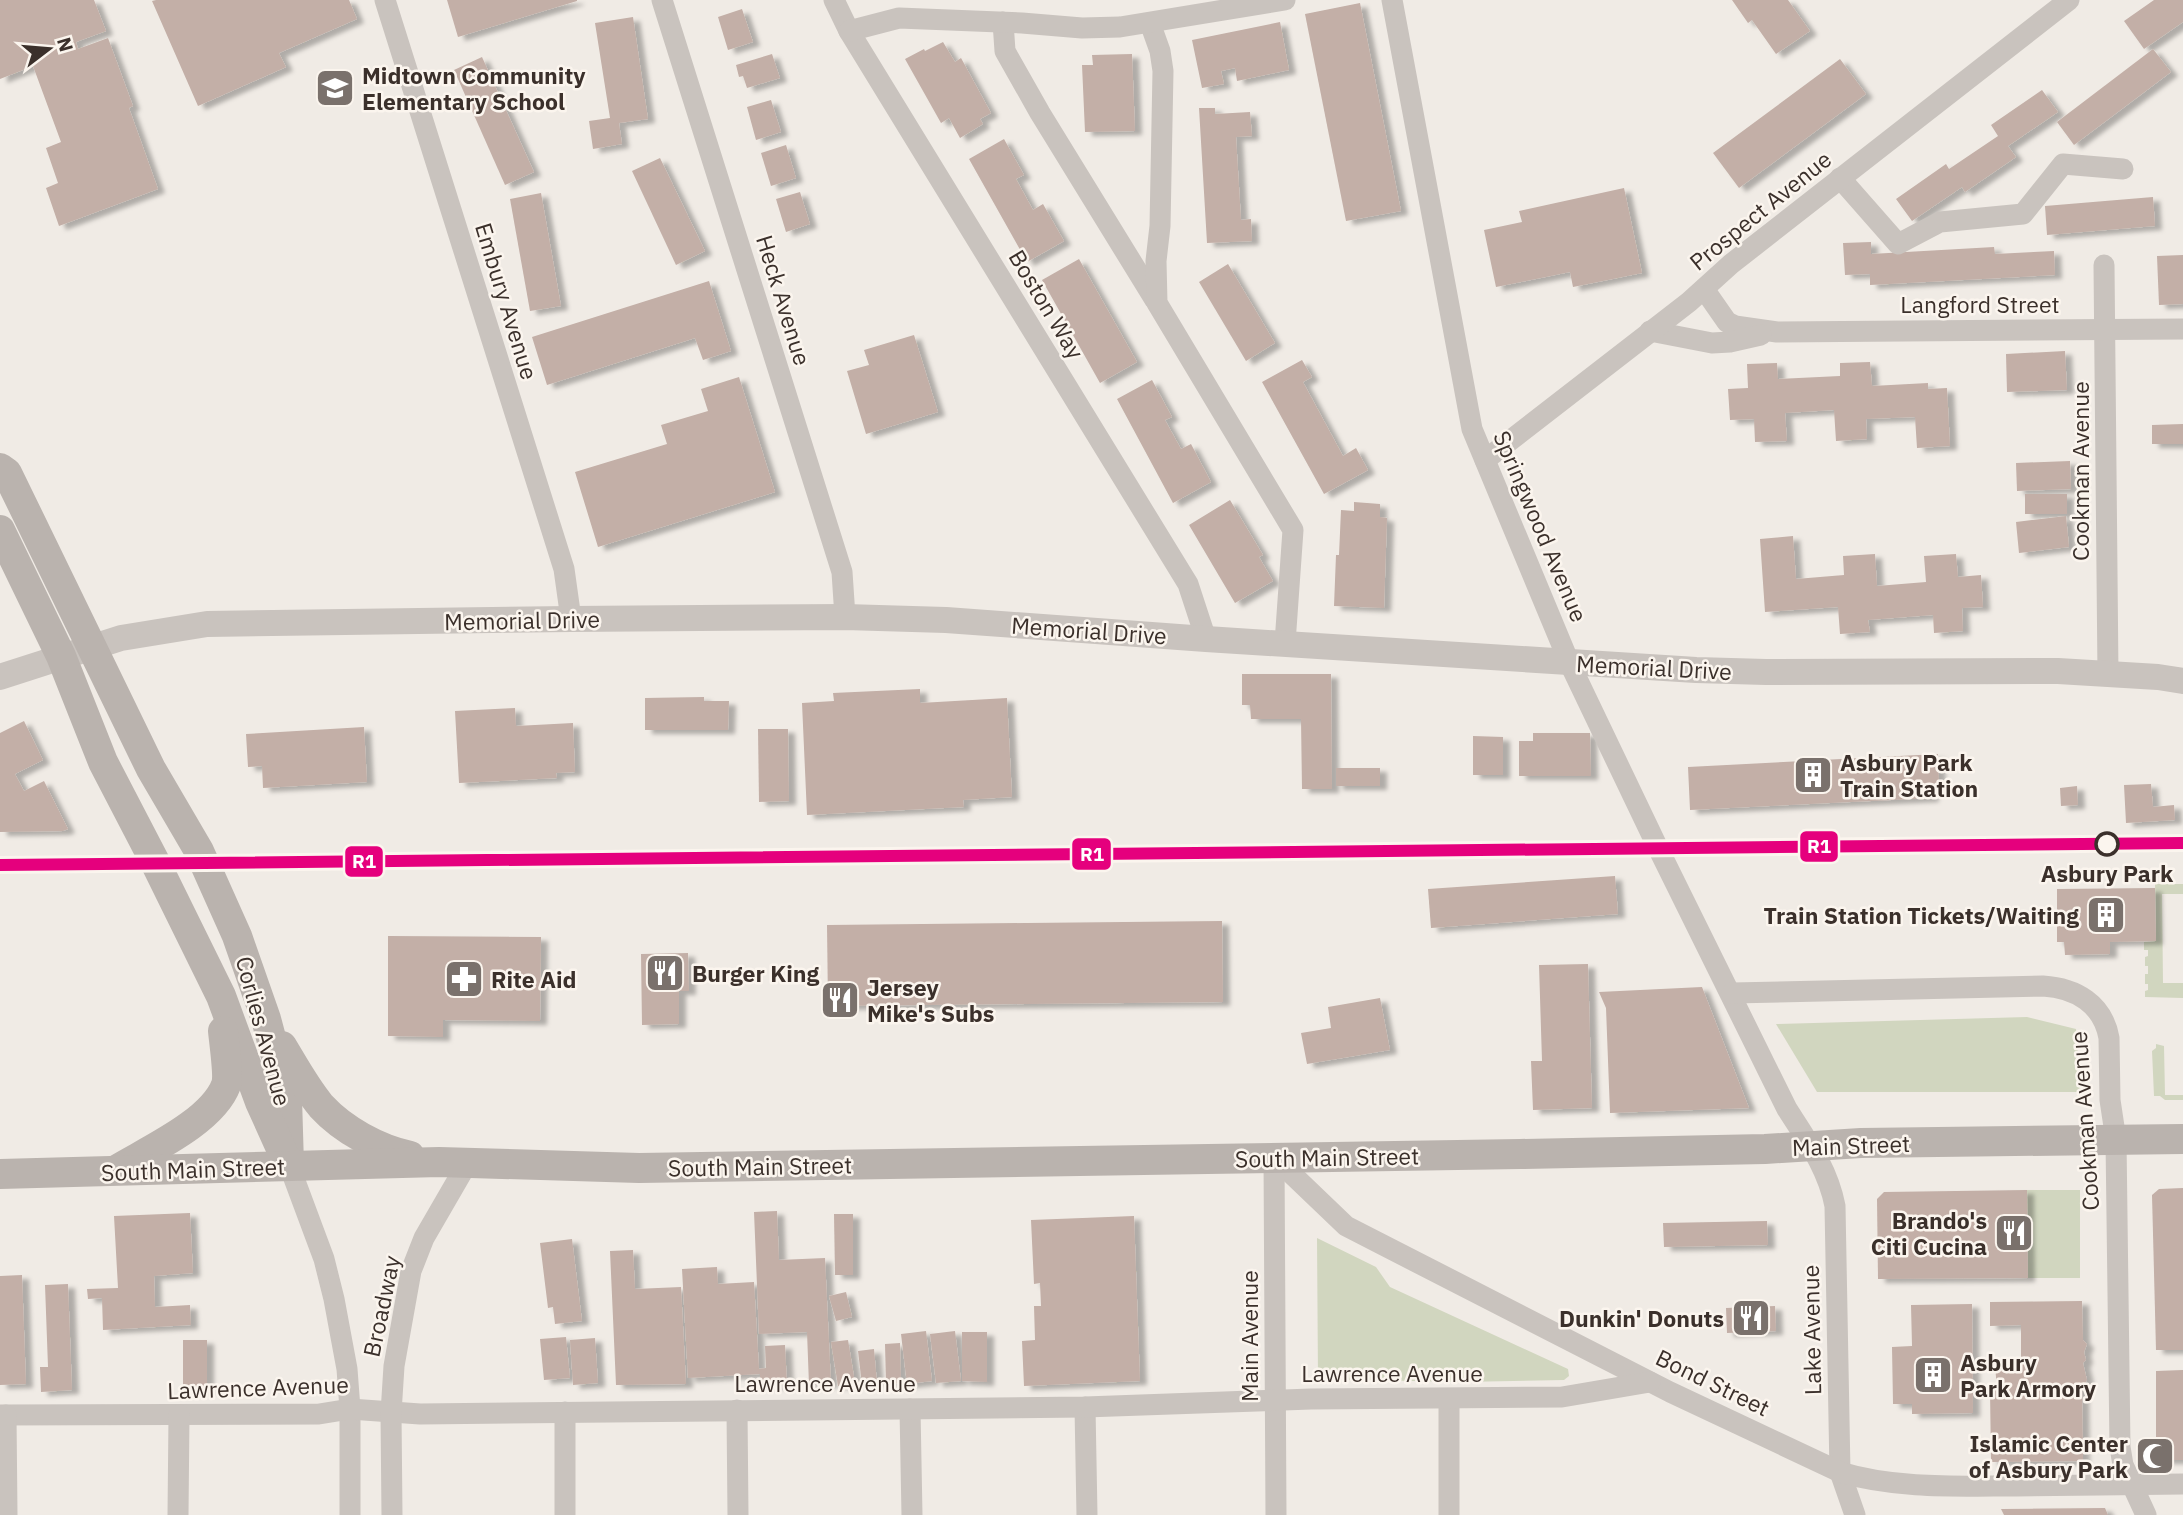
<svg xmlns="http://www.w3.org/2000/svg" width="2183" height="1515" viewBox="0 0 2183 1515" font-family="'IBM Plex Sans',sans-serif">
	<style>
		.green { fill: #d1d6bf }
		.building { fill: #c3afa7; filter: url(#shadow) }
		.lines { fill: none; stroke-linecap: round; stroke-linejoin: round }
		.minor { stroke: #c9c3be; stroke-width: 21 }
		.tertiary { stroke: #c9c3be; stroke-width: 26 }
		.secondary { stroke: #bab3ae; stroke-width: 30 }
		.rail-1-casing { stroke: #fbf5ee; stroke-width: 18 }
		.rail-1 { stroke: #e5007d; stroke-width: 12 }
		.stop-dot { fill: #fbf5ee; stroke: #3b302b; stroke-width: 3.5 }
		.labels { text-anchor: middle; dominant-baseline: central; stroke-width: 5; stroke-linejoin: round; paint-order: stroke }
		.poi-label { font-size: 23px; font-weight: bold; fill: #3b302b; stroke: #fbf5ee; text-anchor: start }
		.street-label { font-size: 23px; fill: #3b302b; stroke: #fbf5ee }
		.stop-label { font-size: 23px; font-weight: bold; fill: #3b302b; stroke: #fbf5ee }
		.line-badge { stroke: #fbf5ee; stroke-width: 2.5 }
		.badge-label { font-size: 19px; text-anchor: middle; font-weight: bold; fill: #fff }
	</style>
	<defs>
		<filter id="shadow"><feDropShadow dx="7" dy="4" stdDeviation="2" flood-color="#0004"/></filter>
	</defs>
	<rect width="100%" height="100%" fill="#f0ebe5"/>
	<g class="green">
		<path d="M2155,884H2183V894H2162L2163,983H2183V998L2145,997V991L2148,990V984H2145V974H2148V966H2145V957L2148,956V950H2144V942L2156,941Z"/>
		<path d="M2027,1017L2076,1029L2081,1092H1817L1776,1024Z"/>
		<path d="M2156,1044L2164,1046L2165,1095H2183V1100H2165L2160,1096H2154L2152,1051L2156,1048Z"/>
		<path d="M2027,1190H2080V1278H2028Z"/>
		<path d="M1317,1238L1376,1267L1390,1287L1568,1369L1569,1376L1564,1380L1461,1382L1318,1379Z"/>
	</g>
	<g class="building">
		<path d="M0,0H94L106,31L76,42L78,49L108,38L133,106L129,108L158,189L59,226L46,188L58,183L46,148L61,142L33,66L0,79Z"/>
		<path d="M156,0H349L357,19L279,53L286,67L198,106L152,1Z"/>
		<path d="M447,0H577V1L458,37Z"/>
		<path d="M1732,0H1788L1810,31L1776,54L1752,20L1748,23Z"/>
		<path d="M2154,0H2183V22L2144,49L2124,21Z"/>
		<path d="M1360,3L1401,211L1346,221L1305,14Z"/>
		<path d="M742,9L753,42L728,50L718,17Z"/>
		<path d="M633,17L648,119L619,123L622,144L593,149L589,121L610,118L595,23Z"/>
		<path d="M1280,22L1289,70L1237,81L1235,68L1221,71L1224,84L1202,88L1192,40Z"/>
		<path d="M943,42L955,62L961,58L991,113L980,119L983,124L960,138L949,118L941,123L905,59L924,49L925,51Z"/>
		<path d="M2153,49L2171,72L2074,145L2057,122Z"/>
		<path d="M772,54L780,78L747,88L743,76L739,77L736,65Z"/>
		<path d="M1132,54L1135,131L1085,132L1082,65H1093L1092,55Z"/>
		<path d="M482,57L534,172L505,185L454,70Z"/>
		<path d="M1840,59L1866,94L1739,188L1713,153Z"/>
		<path d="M2042,90L2058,112L2008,146L2016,157L1965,192L1962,187L1912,221L1896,199L1946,164L1949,169L1998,136L1991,125Z"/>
		<path d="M771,100L781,132L756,140L747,107Z"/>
		<path d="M1199,108H1215V114L1250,112L1252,136L1236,137L1241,220L1251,219L1252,241L1207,243Z"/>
		<path d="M1004,139L1024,175L1016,179L1033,210L1043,204L1064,241L1027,262L969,159Z"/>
		<path d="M786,145L796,178L771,186L761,153Z"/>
		<path d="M660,158L705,251L676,265L632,171Z"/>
		<path d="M1624,188L1642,273L1573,287L1570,272L1496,287L1484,230L1522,222L1519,211Z"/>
		<path d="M800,192L810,224L786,232L776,199Z"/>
		<path d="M541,193L561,306L530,311L510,199Z"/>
		<path d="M2153,197L2155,226L2047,235L2045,206Z"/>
		<path d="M1871,242V254L1994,247L1995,254L2054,251L2055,275L1870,285V274L1845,275L1843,243Z"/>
		<path d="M2183,255V304L2159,305L2157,256Z"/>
		<path d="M1079,259L1137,362L1100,383L1042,280Z"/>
		<path d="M1228,264L1275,343L1246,361L1199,282Z"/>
		<path d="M709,281L731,351L703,360L695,338L547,385L532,337Z"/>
		<path d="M914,335L938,412L866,434L847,371L869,365L864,350Z"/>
		<path d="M2065,351L2067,390L2007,392L2006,354Z"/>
		<path d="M1302,360L1312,377L1303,382L1343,456L1356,448L1368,470L1324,494L1262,382Z"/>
		<path d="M1870,362L1872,386L1928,383V389L1947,388L1950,446L1917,448L1915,417L1866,419L1867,439L1836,441L1834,410L1785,413L1787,441L1755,442L1754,419L1730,420L1728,389L1748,388L1747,364L1777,363L1778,379L1840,376V363Z"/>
		<path d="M739,377L775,492L598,547L575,472L667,444L661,425L708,411L701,389Z"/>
		<path d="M1152,380L1172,417L1165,420L1181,449L1191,444L1211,482L1173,503L1117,399Z"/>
		<path d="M2183,424V444H2152V425Z"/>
		<path d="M2070,461L2071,489L2017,491L2016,463Z"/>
		<rect x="2025" y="494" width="42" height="20"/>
		<path d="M1230,500L1263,555L1259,557L1273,581L1235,603L1189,525Z"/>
		<path d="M1354,502L1380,504V517L1387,518L1384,608L1334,606L1336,555H1339L1341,510L1354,511Z"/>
		<path d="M2066,516L2069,547L2019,553L2016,522Z"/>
		<path d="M1793,536L1796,579L1844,575L1843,556L1875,554L1877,586L1926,582L1924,556L1956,554L1958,577L1981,575L1983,607L1962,608L1963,631L1934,633L1933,615L1868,620L1870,632L1840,634L1838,607L1765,612L1760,539Z"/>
		<path d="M1242,674H1331L1332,789H1302L1301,719H1251L1250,705H1242Z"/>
		<path d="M920,689V703L1007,698L1012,797L963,800L964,807L807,815L802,703L834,701L833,693Z"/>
		<path d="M704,697V701H729L728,730H645V698Z"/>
		<path d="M515,708L516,726L573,723L575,772L556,773L557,778L459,783L455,711Z"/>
		<path d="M24,721L43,760L15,774L24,791L44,781L68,829L63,831L0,832V733Z"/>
		<path d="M364,727L367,782L263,788L262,766L248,767L246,734Z"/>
		<path d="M758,729H788L789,801L759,802Z"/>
		<path d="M1533,733H1590L1591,776H1519V741H1533Z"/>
		<path d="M1473,736L1503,737V775H1473Z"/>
		<path d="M1938,754L1939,783L1931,784L1932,798L1690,810L1688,767Z"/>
		<rect x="1336" y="768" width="44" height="18"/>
		<path d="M2151,784L2153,807L2174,805L2175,820L2126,823L2124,785Z"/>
		<path d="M2077,786L2078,805L2061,806L2060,788Z"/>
		<path d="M1615,876L1618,914L1431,928L1428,889Z"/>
		<path d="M2155,888L2156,941L2110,942V954L2065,955L2064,942H2057V889Z"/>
		<path d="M1222,921L1223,1002L828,1006L827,925Z"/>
		<path d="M388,936L541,937L540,1021L443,1020V1037L388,1036Z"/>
		<path d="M688,953L689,991H679V1024L642,1025L641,954Z"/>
		<path d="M1588,964L1592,1108L1533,1110L1531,1061H1542L1539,965Z"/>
		<path d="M1702,987L1749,1108L1610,1113L1606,1008L1599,992Z"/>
		<path d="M1380,998L1390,1050L1307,1064L1301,1033L1331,1028L1328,1007Z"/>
		<path d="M2183,1188V1350H2156L2152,1195L2159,1189Z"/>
		<path d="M2027,1190L2028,1278L1878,1279L1877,1199L1884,1192Z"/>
		<path d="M777,1211L779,1260L825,1258L831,1384L809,1385L807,1332L759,1334L754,1212Z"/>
		<path d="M190,1213L193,1273L154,1276L155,1307L190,1305L191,1325L103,1330L102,1298L88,1299L87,1289L118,1288L114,1216Z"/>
		<path d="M834,1214H853V1275H835Z"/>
		<path d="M1134,1216L1140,1381L1024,1386L1022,1341L1035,1340L1034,1306H1041L1040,1283L1034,1284L1031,1220Z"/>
		<path d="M1767,1221L1768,1245L1664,1247L1663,1223Z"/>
		<path d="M572,1239L582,1321L555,1324L553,1307L548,1308L540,1243Z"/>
		<path d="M633,1250L635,1289L681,1287L686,1384L616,1385L610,1251Z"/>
		<path d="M717,1267L718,1284L754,1282L759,1369L766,1368L765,1346L785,1345L787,1385H760V1374L688,1378L682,1269Z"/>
		<path d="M22,1275L26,1384L0,1385V1276Z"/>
		<path d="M68,1284L72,1390L41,1392L40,1367H48L45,1285Z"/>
		<path d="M846,1292L852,1317L836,1321L829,1296Z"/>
		<path d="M2082,1301L2083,1340L2087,1344L2084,1352L2086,1360L2083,1363L2087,1380L2082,1388L2083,1461L1991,1462L1990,1389H1997L1995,1365L2021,1364V1325L1990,1326V1302Z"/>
		<path d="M1972,1304L1973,1413L1912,1414V1404H1893L1892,1347L1912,1346L1911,1305Z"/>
		<path d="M1775,1306L1776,1331L1727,1333L1726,1308Z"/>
		<path d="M926,1331L932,1381L907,1384L901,1334Z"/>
		<path d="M955,1331L961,1381L936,1383L930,1334Z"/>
		<path d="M962,1332H987V1382L962,1381Z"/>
		<path d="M566,1337L570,1378L544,1380L540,1339Z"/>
		<path d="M595,1338L598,1383L573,1385L570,1340Z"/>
		<rect x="183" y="1340" width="24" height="50"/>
		<path d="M848,1340L855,1383L838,1386L831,1342Z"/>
		<path d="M900,1343L901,1383L886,1384L885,1344Z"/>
		<path d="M874,1349L877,1383L862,1385L858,1351Z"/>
		<path d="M2183,1370V1460H2165L2156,1442V1371Z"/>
		<path d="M2105,1508L2108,1515H2004L2001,1509Z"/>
	</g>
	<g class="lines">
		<g class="minor">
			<path d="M385,0L564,569L571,619"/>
			<path d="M662,0L842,572L845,617"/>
			<path d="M834,0L849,31L1188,584L1206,639"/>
			<path d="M1392,0L1472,429L1569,662L1658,848L1787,1109C1807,1140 1828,1169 1835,1206L1840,1472L1855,1515"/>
			<path d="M1003,22L1005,51L1040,113L1155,300"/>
			<path d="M1150,23L1160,51L1163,71L1160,226L1156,261L1157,303L1293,530L1285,643"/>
			<path d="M849,31L899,18L1022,23L1082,28L1120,27L1285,0"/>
			<path d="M1840,178L1898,244L1940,222L2023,214L2063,164L2123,169"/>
			<path d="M2104,265L2108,675"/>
			<path d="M1704,289L1727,322L1735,326L1777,332L2183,329"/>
			<path d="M1650,331L1712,343L1730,342L1761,335"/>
			<path d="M1485,460L1689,302L1731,264L2069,0"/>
			<path d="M1732,993L2043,986C2076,988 2103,1004 2109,1038L2110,1100L2116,1140L2120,1447L2123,1465L2146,1515"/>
			<path d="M1274,1157L1346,1226L1670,1392L1840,1472C1895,1489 1959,1486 2016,1486C2072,1485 2127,1485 2183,1484"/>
			<path d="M1274,1157L1276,1515"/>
			<path d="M289,1165L324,1259L334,1299L347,1369L350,1409V1515"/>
			<path d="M1449,1399V1515"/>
			<path d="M1085,1407L1087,1515"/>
			<path d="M910,1409L912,1515"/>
			<path d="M737,1410L738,1515"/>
			<path d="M565,1412V1515"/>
			<path d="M0,1415L319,1414L350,1409L420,1414L1085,1407L1311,1399L1562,1397L1650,1382"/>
			<path d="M6,1415L7,1515"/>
			<path d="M178,1515L179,1415"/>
			<path d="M392,1515L391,1413L394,1366L411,1271L424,1238L468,1162"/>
		</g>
		<path class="tertiary" d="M0,677L121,638L207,624L571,619L845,617L946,620L1206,639L1696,670L1766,672L2058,671L2158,677L2183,681"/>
		<g class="secondary">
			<path d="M0,468L7,473L151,769L199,851L237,936L266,1019L287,1098L289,1165"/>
			<path d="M0,530L61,656L103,762L156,864L221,996L260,1102L283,1153"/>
			<path d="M282,1046C294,1066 306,1088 321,1106C343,1130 378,1149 410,1156"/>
			<path d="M116,1170C149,1150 212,1122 226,1085C229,1076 224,1042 223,1031"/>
			<path d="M0,1174L439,1162L639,1168L1520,1154L1765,1149L1861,1143L2183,1139"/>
		</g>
		<g class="rail-1-casing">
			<path id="rail-1" d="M0,865L2183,843"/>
		</g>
		<use href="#rail-1" class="rail-1"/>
	</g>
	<defs>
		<g id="school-square" transform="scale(2.0125)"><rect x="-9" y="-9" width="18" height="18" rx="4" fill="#7a716c" stroke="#fbf5ee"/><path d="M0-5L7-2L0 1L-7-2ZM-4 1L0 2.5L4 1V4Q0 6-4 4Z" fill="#fff"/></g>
		<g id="building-square" transform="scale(2.0125)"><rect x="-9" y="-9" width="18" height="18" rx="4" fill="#7a716c" stroke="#fbf5ee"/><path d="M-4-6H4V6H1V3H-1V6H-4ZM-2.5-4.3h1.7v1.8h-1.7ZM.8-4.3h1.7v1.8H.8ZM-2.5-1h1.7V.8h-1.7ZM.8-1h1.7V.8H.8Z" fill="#fff"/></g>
		<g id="restaurant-square" transform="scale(2.0125)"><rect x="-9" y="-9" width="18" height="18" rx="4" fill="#7a716c" stroke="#fbf5ee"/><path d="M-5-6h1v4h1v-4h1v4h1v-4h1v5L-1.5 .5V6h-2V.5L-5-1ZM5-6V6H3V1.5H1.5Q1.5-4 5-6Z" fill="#fff"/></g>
		<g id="pharmacy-square" transform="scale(2.0125)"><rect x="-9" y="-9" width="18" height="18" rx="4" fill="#7a716c" stroke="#fbf5ee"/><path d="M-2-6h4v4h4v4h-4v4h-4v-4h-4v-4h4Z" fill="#fff"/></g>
		<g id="mosque-square" transform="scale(2.0125)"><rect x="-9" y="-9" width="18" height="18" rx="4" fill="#7a716c" stroke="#fbf5ee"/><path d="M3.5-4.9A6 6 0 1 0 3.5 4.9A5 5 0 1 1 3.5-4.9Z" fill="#fff"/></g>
	</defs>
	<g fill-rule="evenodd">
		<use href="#school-square" x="335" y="88"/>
		<use href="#building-square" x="1813" y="775"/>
		<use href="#building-square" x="2106" y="915"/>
		<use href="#restaurant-square" x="665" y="973"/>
		<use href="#pharmacy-square" x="464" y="979"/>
		<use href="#restaurant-square" x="840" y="1000"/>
		<use href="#restaurant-square" x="2014" y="1233"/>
		<use href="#restaurant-square" x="1751" y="1318"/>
		<use href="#building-square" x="1933" y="1375"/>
		<use href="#mosque-square" x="2155" y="1456"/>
	</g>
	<circle class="stop-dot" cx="2107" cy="844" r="11"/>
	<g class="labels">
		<g class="poi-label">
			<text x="362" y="75">Midtown Community<tspan x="362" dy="26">Elementary School</tspan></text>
			<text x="1840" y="762">Asbury Park<tspan x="1840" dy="26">Train Station</tspan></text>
			<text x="2079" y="915" text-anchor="end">Train Station Tickets/Waiting</text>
			<text x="692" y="973">Burger King</text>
			<text x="491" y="979">Rite Aid</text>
			<text x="867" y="987">Jersey<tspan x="867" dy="26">Mike's Subs</tspan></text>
			<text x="1987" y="1220" text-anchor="end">Brando's<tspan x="1987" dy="26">Citi Cucina</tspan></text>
			<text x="1724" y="1318" text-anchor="end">Dunkin' Donuts</text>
			<text x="1960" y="1362">Asbury<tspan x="1960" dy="26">Park Armory</tspan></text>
			<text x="2128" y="1443" text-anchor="end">Islamic Center<tspan x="2128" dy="26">of Asbury Park</tspan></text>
		</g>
		<g class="street-label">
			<text transform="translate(1760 210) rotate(-39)">Prospect Avenue</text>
			<text transform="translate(784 300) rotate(73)">Heck Avenue</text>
			<text transform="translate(507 301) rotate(73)">Embury Avenue</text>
			<text transform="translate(1047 304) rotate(59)">Boston Way</text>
			<text x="1980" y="304">Langford Street</text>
			<text transform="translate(2080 471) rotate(-90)">Cookman Avenue</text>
			<text transform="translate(1541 526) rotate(67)">Springwood Avenue</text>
			<text transform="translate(522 620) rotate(-1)">Memorial Drive</text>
			<text transform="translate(1089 630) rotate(4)">Memorial Drive</text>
			<text transform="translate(1654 667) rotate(3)">Memorial Drive</text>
			<text transform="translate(264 1031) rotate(75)">Corlies Avenue</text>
			<text transform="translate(2084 1121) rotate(-94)">Cookman Avenue</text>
			<text transform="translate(1851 1145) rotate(-2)">Main Street</text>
			<text transform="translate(1327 1157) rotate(-1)">South Main Street</text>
			<text transform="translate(760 1166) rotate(-1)">South Main Street</text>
			<text transform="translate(193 1169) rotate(-2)">South Main Street</text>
			<text transform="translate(381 1306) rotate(-78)">Broadway</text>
			<text transform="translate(1811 1330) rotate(-91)">Lake Avenue</text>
			<text transform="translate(1249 1336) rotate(-90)">Main Avenue</text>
			<text x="1392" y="1373">Lawrence Avenue</text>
			<text transform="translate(1713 1382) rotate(26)">Bond Street</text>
			<text x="825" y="1383">Lawrence Avenue</text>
			<text transform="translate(258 1387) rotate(-2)">Lawrence Avenue</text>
		</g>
		<g class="stop-label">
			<text x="2107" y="873">Asbury Park</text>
		</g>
	</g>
	<g class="line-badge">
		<rect x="1799" y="830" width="40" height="33" rx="7" fill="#e5007d"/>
		<rect x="1071" y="837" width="41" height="34" rx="7" fill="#e5007d"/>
		<rect x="344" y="845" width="40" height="33" rx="7" fill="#e5007d"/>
	</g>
	<g class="badge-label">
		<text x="1819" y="853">R1</text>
		<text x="1092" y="861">R1</text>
		<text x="364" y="868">R1</text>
	</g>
	<g transform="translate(49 49) rotate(74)" stroke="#fbf5ee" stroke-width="5" paint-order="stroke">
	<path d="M0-5L12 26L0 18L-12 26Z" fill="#3b302b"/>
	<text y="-10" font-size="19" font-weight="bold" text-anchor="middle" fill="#3b302b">N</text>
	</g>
</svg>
